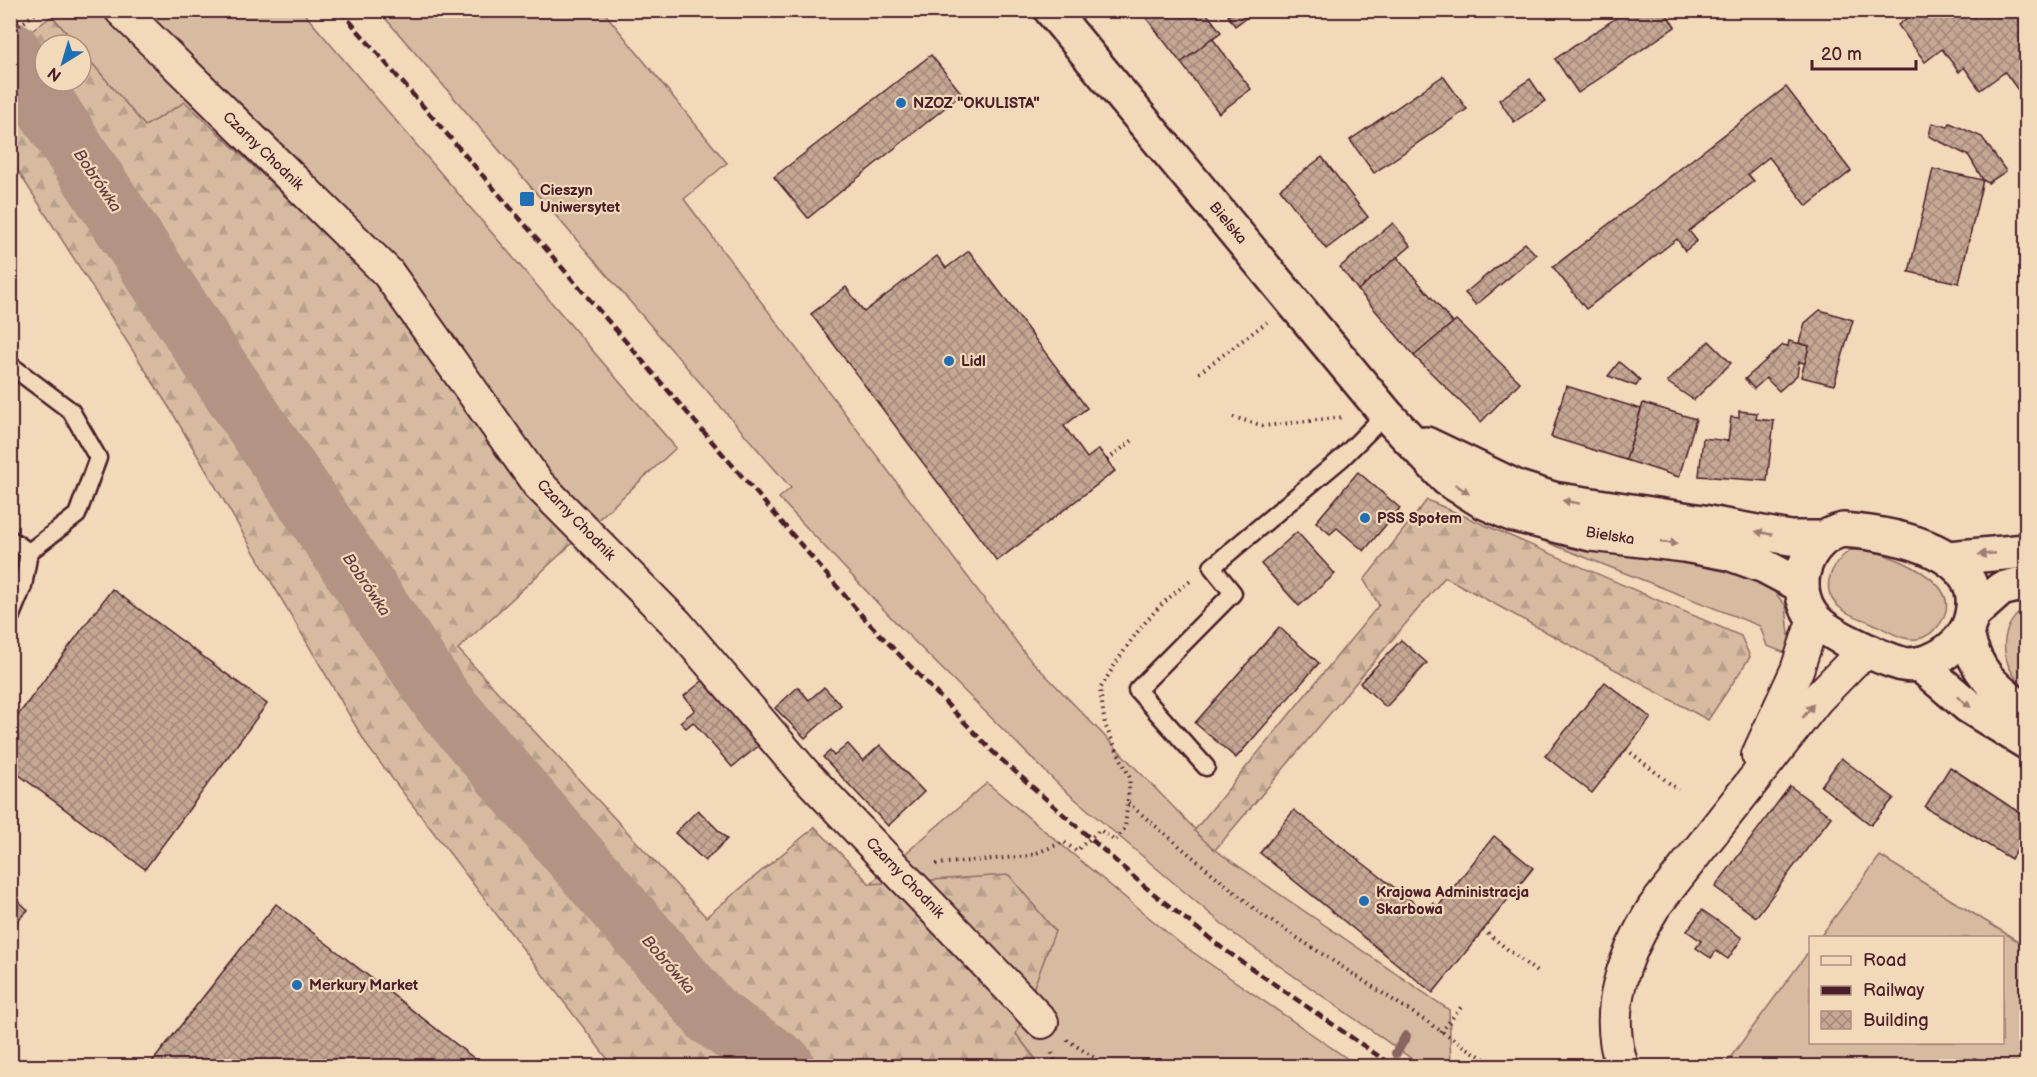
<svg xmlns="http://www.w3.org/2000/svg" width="2037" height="1077" viewBox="0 0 2037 1077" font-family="'Balsamiq Sans',sans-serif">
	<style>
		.grass { fill: #d6bba1; stroke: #906d66; stroke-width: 1.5 }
		.forest { fill: url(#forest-firs); stroke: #906d66; stroke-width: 1.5 }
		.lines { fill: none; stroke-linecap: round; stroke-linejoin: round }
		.stream { stroke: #896560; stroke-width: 10 }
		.river { stroke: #b39484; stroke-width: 62 }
		.building { fill: url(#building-cross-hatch); stroke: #4a1f2b; stroke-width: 1.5 }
		.service-casing { stroke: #4a1f2b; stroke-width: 21 }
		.minor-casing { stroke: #4a1f2b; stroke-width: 36 }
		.tertiary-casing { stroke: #4a1f2b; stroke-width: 38 }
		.path { stroke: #4a1f2b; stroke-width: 4; stroke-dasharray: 1.5 4.5; stroke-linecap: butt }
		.service { stroke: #f1d9b9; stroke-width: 16 }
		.minor { stroke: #f1d9b9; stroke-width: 32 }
		.tertiary { stroke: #f1d9b9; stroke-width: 33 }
		.rail { stroke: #4a1f2b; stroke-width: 4.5; stroke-dasharray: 9 4.5; stroke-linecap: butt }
		.oneway { fill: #9e7c72 }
		.poi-dot { fill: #1f6fb2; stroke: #f1d9b9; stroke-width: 2 }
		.labels { text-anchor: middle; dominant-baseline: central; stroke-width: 4.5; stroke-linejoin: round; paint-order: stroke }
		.poi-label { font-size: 15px; font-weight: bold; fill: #4a1f2b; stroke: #f1d9b9; text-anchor: start }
		.street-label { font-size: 15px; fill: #4a1f2b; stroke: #f1d9b9 }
		.water-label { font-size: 16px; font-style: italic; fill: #643c41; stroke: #f1d9b9 }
	</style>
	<defs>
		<pattern id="forest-firs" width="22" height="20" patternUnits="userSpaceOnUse" patternTransform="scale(1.5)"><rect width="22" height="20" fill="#d6bba1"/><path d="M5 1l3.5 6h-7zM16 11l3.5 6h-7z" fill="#b9a08b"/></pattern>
		<pattern id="building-cross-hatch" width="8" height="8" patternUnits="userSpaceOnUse" patternTransform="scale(1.5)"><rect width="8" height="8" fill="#c5a894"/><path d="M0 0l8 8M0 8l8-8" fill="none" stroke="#a28879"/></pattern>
	</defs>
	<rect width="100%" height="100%" fill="#f1d9b9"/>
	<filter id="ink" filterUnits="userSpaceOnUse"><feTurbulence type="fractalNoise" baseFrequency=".0167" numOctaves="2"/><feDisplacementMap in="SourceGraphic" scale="12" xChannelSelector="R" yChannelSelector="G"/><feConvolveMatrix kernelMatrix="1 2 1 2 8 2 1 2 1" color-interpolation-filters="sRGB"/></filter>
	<g filter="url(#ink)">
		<g class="grass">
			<path d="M60,10L302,11L676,448L578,538L145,127L81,50V45H77L52,16Z"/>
			<path d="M379,11H603L727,163L684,199L1027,656L1215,850L1449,1010L1451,1066H1422L1234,934L1061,787L901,628L779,498L791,488Z"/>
			<path d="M1518,531L1692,556L1766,582L1786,606L1791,655L1767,646L1760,626Z"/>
			<path d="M1850,550C1857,550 1866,550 1873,551C1897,558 1957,581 1945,614C1942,624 1933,633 1924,637C1907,645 1887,630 1872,623C1863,619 1851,616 1843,610C1817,592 1830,565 1850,550Z"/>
			<path d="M2026,607V689C2000,666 1995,629 2026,607Z"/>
			<path d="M987,783L1181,944L1358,1066H1041L1016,1034L1055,930L870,884Z"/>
			<path d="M1880,856L2026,946V1066H1724L1810,950V1042H2002V938L1820,937Z"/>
		</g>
		<g class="forest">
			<path d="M52,16L77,45H45V81H81V50L145,126L185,102L365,271L578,538L458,649L706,917L815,827L870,884L1009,875L1055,931L1016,1034L1041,1066H613L368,747L172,412L11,160L10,47Z"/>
			<path d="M1427,500L1741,636L1750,657L1708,720L1445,577L1215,850L1194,831L1379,605L1364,580Z"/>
		</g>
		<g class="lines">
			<path class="stream" d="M1396,1053L1406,1036"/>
			<path class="river" d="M10,51L199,340L443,702L712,1016L784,1066"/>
		</g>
		<g class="building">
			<path d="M1140,10H1204L1221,32L1181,63Z"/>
			<path d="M1236,10H1257L1235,26L1228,16Z"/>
			<path d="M1628,10H1664L1675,27L1578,93L1555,59Z"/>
			<path d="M1918,10H2026V51L2024,52L2026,56V89L2020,93L2005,72L1980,90L1964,67L1959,72L1942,49L1925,62L1898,25Z"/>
			<path d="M1212,38L1251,89L1219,113L1181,63Z"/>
			<path d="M931,55L962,94L808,218L774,177Z"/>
			<path d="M1443,76L1467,109L1374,173L1350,140Z"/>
			<path d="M1530,79L1545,101L1514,122L1499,100Z"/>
			<path d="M1786,87L1851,171L1807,206L1769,157L1748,174L1754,181L1689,231L1697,241L1685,251L1677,239L1586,309L1553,267Z"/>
			<path d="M1932,123L1948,127L1950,123L1982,137L2006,171L1988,183L1983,180L1969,156L1929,136Z"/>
			<path d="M1322,157L1368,217L1326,249L1280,189Z"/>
			<path d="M1933,169L1983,180L1959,283L1909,272Z"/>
			<path d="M1393,223L1411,246L1358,290L1340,267Z"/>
			<path d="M1525,243L1536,255L1476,305L1465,293Z"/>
			<path d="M969,251L1087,408L1064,426L1087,458L1099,449L1115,471L997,561L811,314L846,287L864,312L937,256L946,268Z"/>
			<path d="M1397,257L1453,323L1414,356L1358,290Z"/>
			<path d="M1820,310L1853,320L1834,385L1801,377L1809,346L1799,343L1805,323Z"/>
			<path d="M1456,320L1520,382L1481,422L1414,356Z"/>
			<path d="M1709,341L1731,363L1694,400L1667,382Z"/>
			<path d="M1789,341L1809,346L1805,363L1799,362L1797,375L1779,391L1766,378L1754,389L1745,379L1783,345L1788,346Z"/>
			<path d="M1619,362L1640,380L1636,386L1608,376Z"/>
			<path d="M2026,385V419L2023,418Z"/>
			<path d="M1566,386L1641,409L1626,460L1551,437Z"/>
			<path d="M1643,403L1696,419L1679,477L1626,460Z"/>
			<path d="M1739,411L1757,413L1756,419L1774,421L1767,481L1699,476L1703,438L1728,441L1731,417L1739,418Z"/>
			<path d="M1358,472L1400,508L1364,551L1337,528L1330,534L1316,522Z"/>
			<path d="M1297,532L1335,574L1299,606L1261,564Z"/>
			<path d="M10,557L21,564L10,581Z"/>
			<path d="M112,589L267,704L145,869L10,768V726Z"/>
			<path d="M1279,627L1319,663L1236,758L1195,723Z"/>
			<path d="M1401,640L1427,663L1386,707L1360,683Z"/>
			<path d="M706,678L765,741L732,767L693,722L686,728L680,722L695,710L684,696Z"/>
			<path d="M1605,682L1651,718L1592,793L1545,756Z"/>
			<path d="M798,687L809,700L824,687L841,705L805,738L775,708Z"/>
			<path d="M848,744L863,761L880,745L924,792L888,826L823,757L830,751L834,756Z"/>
			<path d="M1841,758L1894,798L1871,825L1821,786Z"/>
			<path d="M1950,767L2026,817V834L2011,859L1925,807Z"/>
			<path d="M1790,786L1831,817L1756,917L1715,887Z"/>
			<path d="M698,810L727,839L705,861L675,833Z"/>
			<path d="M1294,810L1426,912L1433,903L1438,907L1494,836L1533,868L1433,993L1260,853Z"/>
			<path d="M10,893L28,910L10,928Z"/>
			<path d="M276,904L484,1066H149Z"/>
			<path d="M1702,910L1742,938L1728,959L1716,951L1711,958L1696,948L1701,941L1687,931Z"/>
		</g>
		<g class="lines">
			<g class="service-casing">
				<g id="service">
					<path d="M10,365L71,411L98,458L77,515L29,552L23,586L10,618"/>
					<path d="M10,539L29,552"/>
					<path d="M1206,767L1137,690L1233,593L1212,567L1342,458L1386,414"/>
				</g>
			</g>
			<g class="minor-casing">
				<g id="minor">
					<path d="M121,10L388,273L538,484L676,623L803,772L1042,1022"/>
					<path d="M1758,755L1797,670L1814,618"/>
					<path d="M1622,1066C1603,1009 1624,956 1654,907L1817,699L1854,661L1871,651"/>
				</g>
			</g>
			<g class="tertiary-casing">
				<g id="tertiary">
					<path d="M1051,10L1386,414L1447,479L1482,501L1511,514L1591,534L1684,545L1728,553L1764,566L1802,586"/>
					<path d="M1426,444L1518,488L1553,499L1703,522L1790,538H1821"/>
					<path d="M1843,530C1892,534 1993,550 1970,622C1964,640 1946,655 1929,661C1920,664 1911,666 1902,664C1881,658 1826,634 1813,617C1789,587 1806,538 1843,530Z"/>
					<path d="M1948,558L2026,551"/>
					<path d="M1973,614L2001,589L2026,583"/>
					<path d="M1967,634C1976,674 1995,688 2026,712"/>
					<path d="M1919,664L1968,706L2026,742"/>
				</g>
			</g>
			<g class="path">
				<path d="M10,33L39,10"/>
				<path d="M1199,373L1267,322"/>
				<path d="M1233,417L1264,426L1344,417"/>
				<path d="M1107,460L1133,440"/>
				<path d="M1626,749L1678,790"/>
				<path d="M1128,803L1262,915L1495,1066"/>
				<path d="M936,864L1029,856L1064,842L1076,851L1100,830L1115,841L1125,828L1130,778L1105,725L1100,689C1126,646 1149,609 1192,580"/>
				<path d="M1483,930L1538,973"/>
				<path d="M1441,1032L1462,1006"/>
				<path d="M1067,1040L1107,1066"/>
				<path d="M1052,1053L1056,1066"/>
			</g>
			<use href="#service" class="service"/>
			<use href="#minor" class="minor"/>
			<use href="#tertiary" class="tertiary"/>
			<path class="rail" d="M340,10L865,619L993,752L1144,886L1222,948L1393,1066"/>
		</g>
		<defs><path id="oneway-solid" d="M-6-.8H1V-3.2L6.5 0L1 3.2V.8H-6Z" transform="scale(1.5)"/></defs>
		<g class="oneway">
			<use href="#oneway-solid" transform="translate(1462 489) rotate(34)"/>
			<use href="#oneway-solid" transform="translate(1571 502) rotate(-170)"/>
			<use href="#oneway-solid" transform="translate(1764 533) rotate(-169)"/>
			<use href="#oneway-solid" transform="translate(1669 543) rotate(5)"/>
			<use href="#oneway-solid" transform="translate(1987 554) rotate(175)"/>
			<use href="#oneway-solid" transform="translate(1964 702) rotate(38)"/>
			<use href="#oneway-solid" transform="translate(1808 711) rotate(-52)"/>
		</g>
	</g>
	<g class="poi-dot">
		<circle cx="901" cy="103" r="6"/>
		<rect x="519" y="191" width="16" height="16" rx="3"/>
		<circle cx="949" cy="361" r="6"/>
		<circle cx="1365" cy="518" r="6"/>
		<circle cx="1364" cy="901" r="6"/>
		<circle cx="297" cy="985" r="6"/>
	</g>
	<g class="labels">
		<g class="poi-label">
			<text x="913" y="103">NZOZ "OKULISTA"</text>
			<text x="540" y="190">Cieszyn<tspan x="540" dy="17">Uniwersytet</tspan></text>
			<text x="961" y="361">Lidl</text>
			<text x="1377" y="518">PSS Społem</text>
			<text x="1376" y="892">Krajowa Administracja<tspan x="1376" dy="17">Skarbowa</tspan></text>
			<text x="309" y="985">Merkury Market</text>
		</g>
		<g class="street-label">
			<text transform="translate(263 151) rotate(44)">Czarny Chodnik</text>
			<text transform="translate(1228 223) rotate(50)">Bielska</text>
			<text transform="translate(576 520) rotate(46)">Czarny Chodnik</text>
			<text transform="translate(1610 536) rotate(9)">Bielska</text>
			<text transform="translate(905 878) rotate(46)">Czarny Chodnik</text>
		</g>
		<g class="water-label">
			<text transform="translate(97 181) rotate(56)">Bobrówka</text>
			<text transform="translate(366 585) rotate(56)">Bobrówka</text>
			<text transform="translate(668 965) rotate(49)">Bobrówka</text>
		</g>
	</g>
	<rect width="2037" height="1077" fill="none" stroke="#f1d9b9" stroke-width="36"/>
	<rect x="18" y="18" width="2001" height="1041" fill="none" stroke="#4a1f2b" stroke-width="2" filter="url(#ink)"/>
	<rect x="1809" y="936" width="195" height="108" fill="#f1d9b9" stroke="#ae8f80" stroke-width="1.5"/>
	<rect x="1821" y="956" width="30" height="9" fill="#f1d9b9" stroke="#ae8f80" stroke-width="1.5"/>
	<text x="1863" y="966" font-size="18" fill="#4a1f2b">Road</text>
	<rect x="1821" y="986" width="30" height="9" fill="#4a1f2b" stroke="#ae8f80" stroke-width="1.5"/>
	<text x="1863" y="996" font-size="18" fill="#4a1f2b">Railway</text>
	<rect x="1821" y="1011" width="30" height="18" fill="url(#building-cross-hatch)" stroke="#ae8f80" stroke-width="1.5"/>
	<text x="1863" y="1026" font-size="18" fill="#4a1f2b">Building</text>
	<g transform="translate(63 63) rotate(217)"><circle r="28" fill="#f1d9b9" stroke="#ae8f80" stroke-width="1.5"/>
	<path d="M0-4.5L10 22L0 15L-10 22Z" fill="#1f6fb2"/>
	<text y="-9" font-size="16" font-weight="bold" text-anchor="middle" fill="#4a1f2b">N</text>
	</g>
	<path d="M1812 60v9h104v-9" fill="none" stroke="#4a1f2b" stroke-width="3"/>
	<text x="1821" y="60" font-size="18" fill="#4a1f2b" stroke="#f1d9b9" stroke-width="4.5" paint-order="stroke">20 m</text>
</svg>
